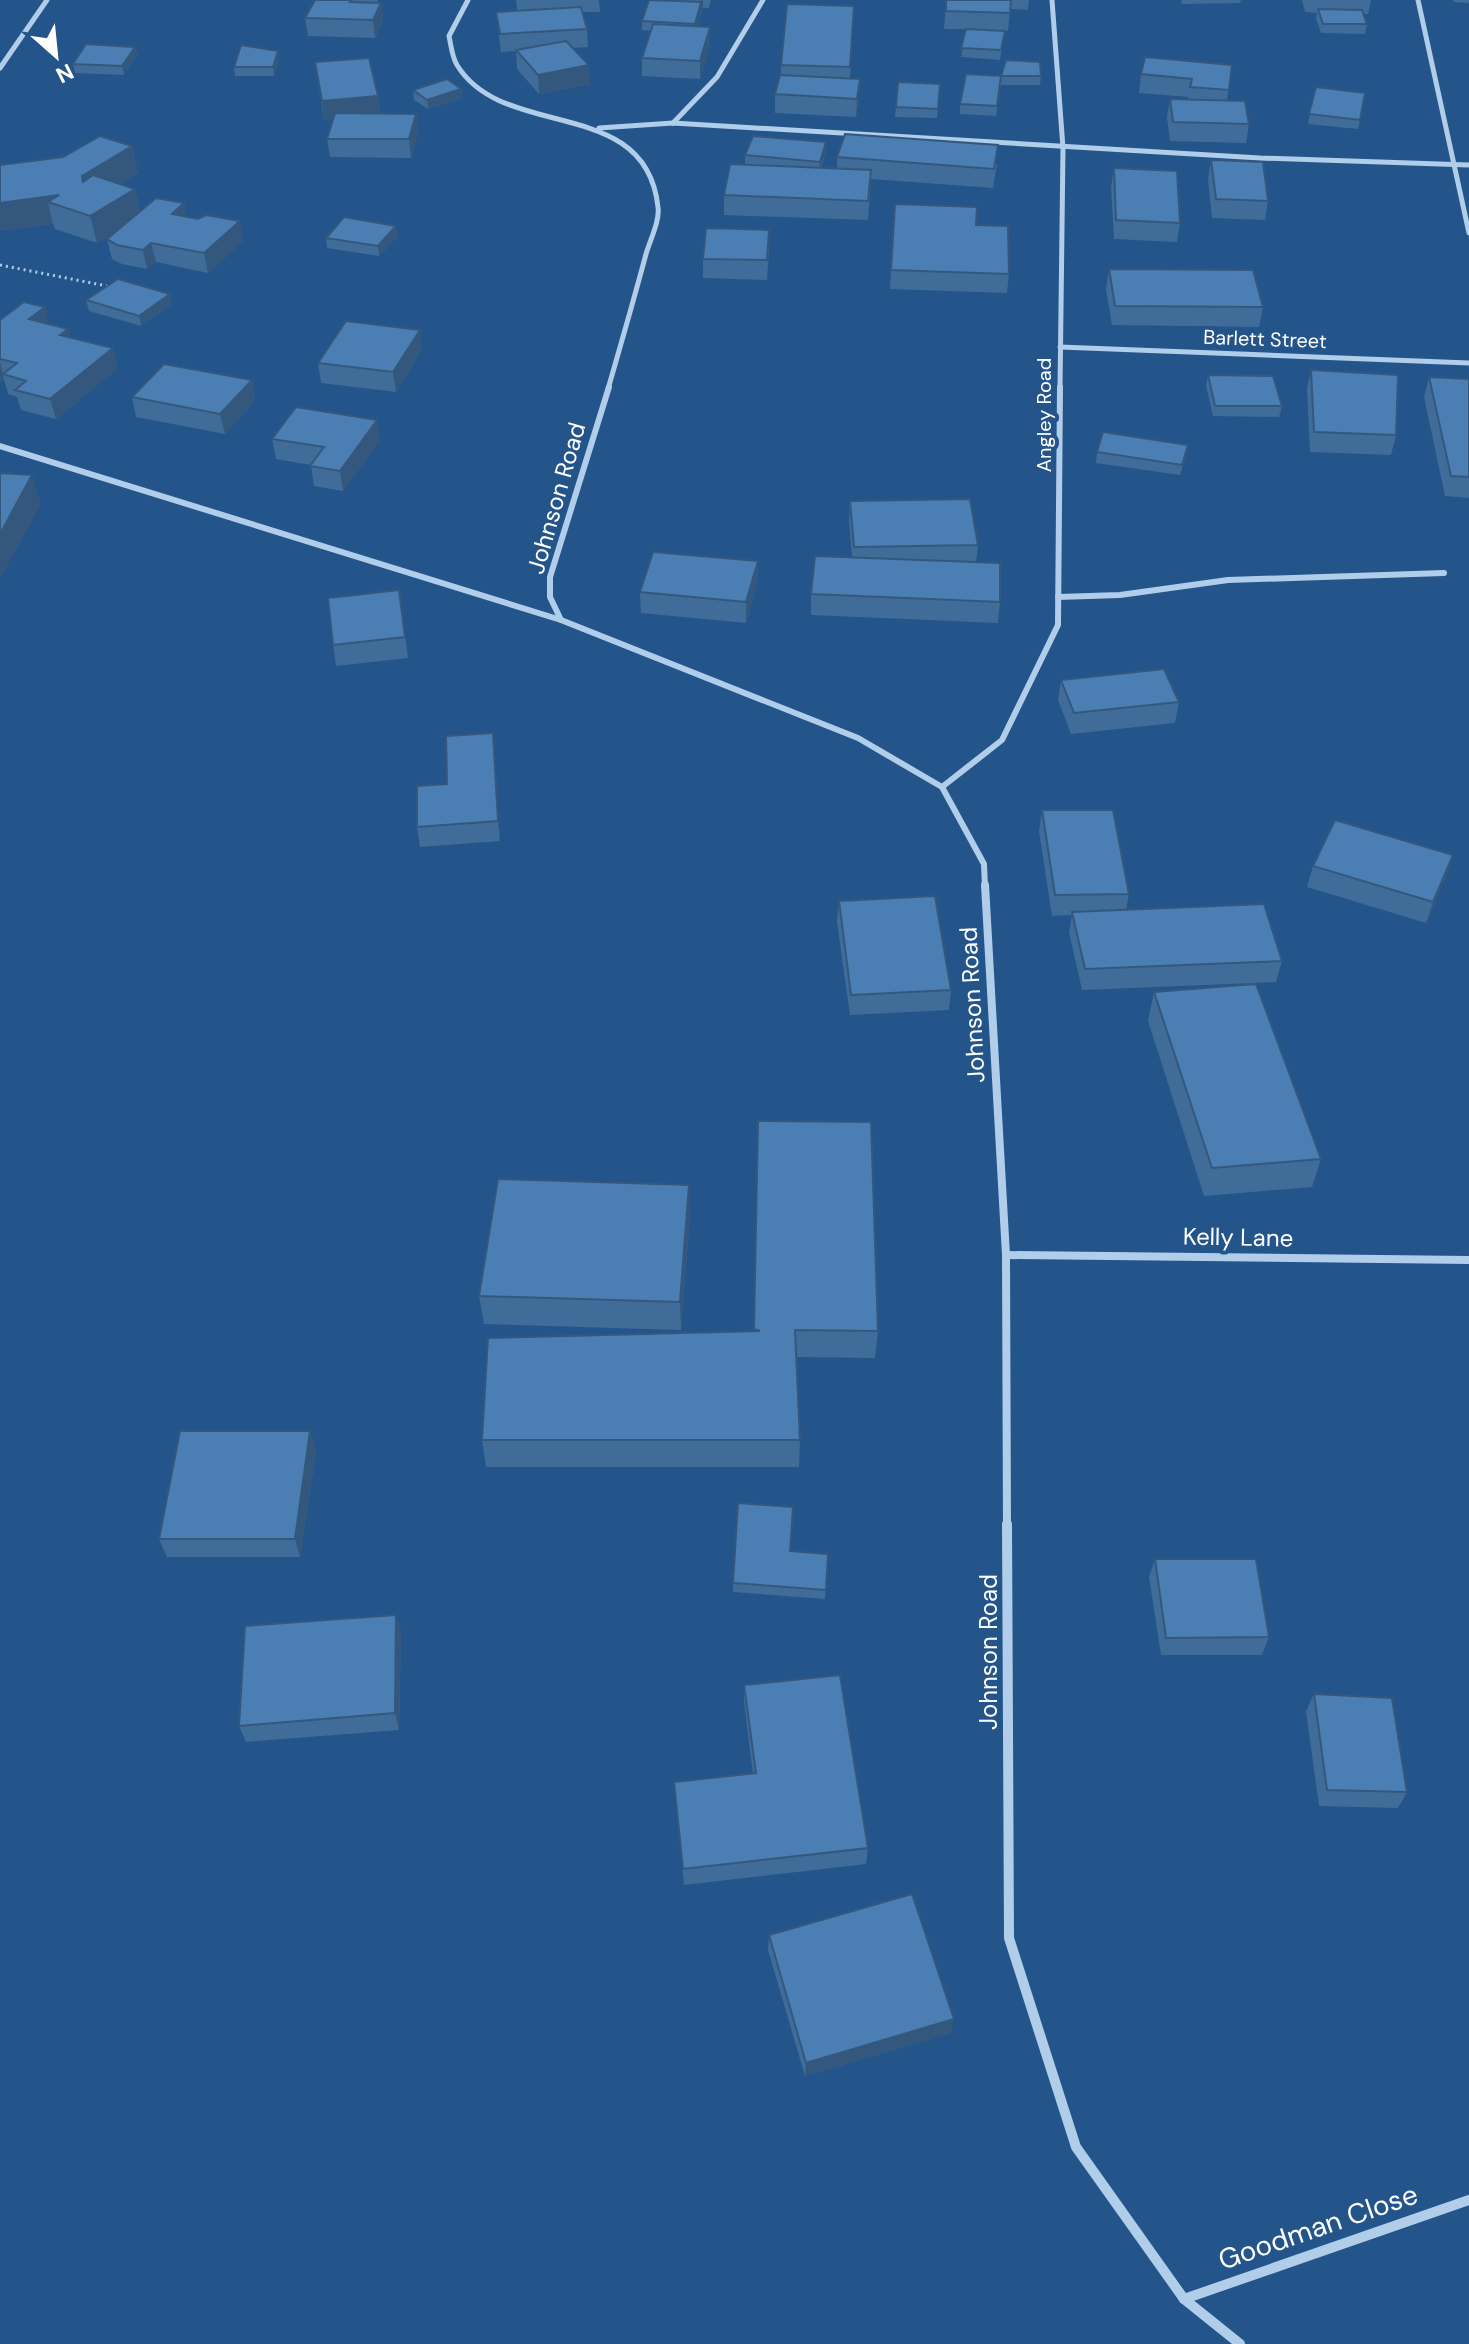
<svg xmlns="http://www.w3.org/2000/svg" width="1469" height="2344" viewBox="0 0 1469 2344" font-family="'DM Sans',sans-serif">
	<style>
		.lines { fill: none; stroke-linecap: round; stroke-linejoin: round }
		.path { stroke: #b0cdea; stroke-width: 3; stroke-dasharray: 2 4; stroke-linecap: butt }
		.street-far3 { stroke: #b0cdea; stroke-width: 5 }
		.street-far2 { stroke: #b0cdea; stroke-width: 6 }
		.street-far1 { stroke: #b0cdea; stroke-width: 8 }
		.street { stroke: #b0cdea; stroke-width: 10 }
		.wall { fill: #406c99 }
		.shaded-wall { fill: #34587d }
		.building { fill: #4b7eb2; stroke: #34587d; stroke-width: 2 }
		.labels { text-anchor: middle; dominant-baseline: central; stroke-width: 8; stroke-linejoin: round; paint-order: stroke }
		.far-street-label { font-size: 20px; fill: #fff; stroke: #23548a }
		.street-label { font-size: 24px; fill: #fff; stroke: #23548a }
		.near-street-label { font-size: 28px; fill: #fff; stroke: #23548a }
	</style>
	<rect width="100%" height="100%" fill="#23548a"/>
	<g class="lines">
		<path class="path" d="M0,265L107,286"/>
		<g class="street-far3">
			<path d="M468,0L449,36C451,45 452,57 457,65C504,142 646,94 658,207C660,221 650,240 646,254C634,299 621,344 608,389"/>
			<path d="M1052,0L1063,148L1060,389"/>
			<path d="M1418,0L1469,233"/>
			<path d="M0,68L47,0"/>
			<path d="M673,123L717,77L763,0"/>
			<path d="M599,128L673,123L1260,158L1469,165"/>
			<path d="M1060,347L1469,363"/>
		</g>
		<g class="street-far2">
			<path d="M609,387L550,577V597L561,620L858,738L942,787L984,864L985,887"/>
			<path d="M0,446L561,620"/>
			<path d="M1058,597L1120,595L1228,580L1444,573"/>
			<path d="M942,787L1002,740L1058,625L1060,387"/>
		</g>
		<g class="street-far1">
			<path d="M985,885L1006,1255L1007,1526"/>
			<path d="M1006,1255L1469,1260"/>
		</g>
		<g class="street">
			<path d="M1007,1524L1009,1938L1076,2147L1184,2299L1240,2344"/>
			<path d="M1184,2299L1469,2200"/>
		</g>
	</g>
	<g class="wall">
		<path d="M315,0H378L377,3H381L383,21L375,38L308,36L305,18Z"/>
		<path d="M516,0H599L600,12H583L587,29L588,47L573,48L590,84L539,94L517,69L516,51L501,52L496,12L517,10Z"/>
		<path d="M649,0H711L709,8H703L697,26L710,27V45L700,79L642,76V58L651,31L642,30V21Z"/>
		<path d="M946,0H1029L1028,10L1010,9L1008,31H1001H1005L1000,60L961,57L966,29H944Z"/>
		<path d="M1181,0H1241L1240,3L1182,4Z"/>
		<path d="M1302,0H1371L1368,14H1364L1367,24L1365,34L1321,33L1316,18L1317,13L1305,12Z"/>
		<path d="M1453,0H1469V3L1454,2Z"/>
		<path d="M854,6L850,79L859,98L856,117L775,113V94L781,75V65Z"/>
		<path d="M135,47L137,56L124,75L75,73L73,64Z"/>
		<path d="M279,60L274,76H235L234,67Z"/>
		<path d="M315,62L378,96L380,113L416,114L418,132L411,158L330,157L327,139L333,119L324,120Z"/>
		<path d="M1232,65L1227,100L1249,124L1246,143L1170,141L1167,117L1170,99H1188V97L1139,93L1141,74Z"/>
		<path d="M1001,76H1041L1040,85H1001L996,116L960,114V104Z"/>
		<path d="M898,82L940,84L937,118L895,117Z"/>
		<path d="M1316,87L1360,120L1358,129L1308,124Z"/>
		<path d="M461,89L462,98L428,109L414,100L413,90Z"/>
		<path d="M826,142V152L821,168H837V157L997,164L993,188L871,179L868,220L724,215V195L745,165V155Z"/>
		<path d="M132,146L138,173L119,184L135,189L140,211L184,203L186,216L243,241L208,273L156,262L147,269L122,264L112,259L107,239L118,230L97,243L55,229L53,224L0,231L63,157Z"/>
		<path d="M1211,160L1268,201L1265,220L1212,218L1208,179Z"/>
		<path d="M1114,168L1180,223L1177,242L1114,239L1111,187Z"/>
		<path d="M895,204L976,225L1009,274L1007,293L890,289Z"/>
		<path d="M398,236L379,256L327,248L326,238Z"/>
		<path d="M769,249L767,280L703,278V259Z"/>
		<path d="M1109,269L1263,307L1259,327L1112,325L1106,289Z"/>
		<path d="M86,300L172,304L141,326L89,311Z"/>
		<path d="M0,320L50,324L68,329L70,337L118,368L56,419L21,410L17,397L8,394L4,379L0,382Z"/>
		<path d="M422,349L396,392L321,383L318,363Z"/>
		<path d="M1311,370L1396,435L1391,455L1310,452L1307,389Z"/>
		<path d="M1208,375L1282,406L1279,417L1213,416L1206,386Z"/>
		<path d="M1429,377L1469,379V498L1445,496L1424,397Z"/>
		<path d="M252,380L255,400L225,434L136,417L132,397Z"/>
		<path d="M272,439L380,440L343,491L314,486L311,465L276,459Z"/>
		<path d="M1097,452L1186,455L1180,475L1096,463Z"/>
		<path d="M850,501L978,545L976,562L1000,602L998,623L811,615V594L852,558L849,521Z"/>
		<path d="M758,561L757,582L746,623L641,613L640,592Z"/>
		<path d="M399,590L408,658L336,666L333,645Z"/>
		<path d="M1061,680L1179,702L1175,723L1071,734L1058,700Z"/>
		<path d="M493,733L500,841L420,847L417,827L447,784Z"/>
		<path d="M1042,810L1129,894L1126,910L1282,961L1276,982L1082,990L1069,932L1072,915L1052,916L1039,831Z"/>
		<path d="M1453,855L1446,876L1426,923L1307,887L1313,866Z"/>
		<path d="M839,901L951,990L949,1010L850,1015L837,922Z"/>
		<path d="M1154,992L1321,1159L1312,1187L1204,1196L1148,1021Z"/>
		<path d="M758,1121L878,1331L875,1358L797,1357L800,1440L799,1467H486L482,1440L754,1331Z"/>
		<path d="M690,1213L681,1330L484,1324L479,1296Z"/>
		<path d="M310,1431L316,1450L300,1557H167L159,1539Z"/>
		<path d="M828,1554L825,1599L733,1592V1583Z"/>
		<path d="M1155,1559L1269,1637L1262,1655H1161L1149,1577Z"/>
		<path d="M396,1615L401,1632L399,1730L246,1742L239,1726Z"/>
		<path d="M744,1685L868,1848L866,1864L684,1885L674,1782L753,1774L744,1702Z"/>
		<path d="M1314,1694L1407,1792L1398,1808L1319,1806L1306,1711Z"/>
		<path d="M769,1935L951,2033L805,2076L768,1950Z"/>
	</g>
	<g class="shaded-wall">
		<path d="M701,0H703V8L695,33V24Z"/>
		<path d="M381,3L383,21L375,38L373,20Z"/>
		<path d="M710,27V45L700,79V61Z"/>
		<path d="M135,47L137,56L124,75L122,66Z"/>
		<path d="M278,51L279,60L274,76L273,67Z"/>
		<path d="M589,65L590,84L539,94L538,75Z"/>
		<path d="M860,79L859,98L856,117L857,99Z"/>
		<path d="M461,89L462,98L428,109L427,100Z"/>
		<path d="M378,96L380,115L324,120L322,101Z"/>
		<path d="M416,114L418,132L411,158L409,139Z"/>
		<path d="M826,142V152L819,171L820,162Z"/>
		<path d="M132,146L138,173L88,203L82,176Z"/>
		<path d="M135,189L141,216L97,243L90,216Z"/>
		<path d="M59,195L48,202L53,224L0,231V203Z"/>
		<path d="M184,203L188,223L172,214Z"/>
		<path d="M240,221L243,241L208,273L204,253Z"/>
		<path d="M396,226L398,236L379,256L378,246Z"/>
		<path d="M151,243L156,262L147,269L143,250Z"/>
		<path d="M170,294L172,304L141,326L139,316Z"/>
		<path d="M45,307L50,327L29,319Z"/>
		<path d="M68,329L73,349L60,335Z"/>
		<path d="M420,330L422,349L396,392L393,372Z"/>
		<path d="M113,348L118,368L56,419L50,399Z"/>
		<path d="M0,362L4,379L0,382Z"/>
		<path d="M252,380L255,400L225,434L220,414Z"/>
		<path d="M377,420L380,440L343,491L340,471Z"/>
		<path d="M32,475L41,504L0,579V534Z"/>
		<path d="M758,561L757,582L746,623V602Z"/>
		<path d="M493,733L495,754L500,841L498,821Z"/>
		<path d="M1453,855L1446,876L1426,923L1433,902Z"/>
		<path d="M689,1185L690,1213L681,1330L680,1302Z"/>
		<path d="M310,1431L316,1450L300,1557L295,1539Z"/>
		<path d="M396,1615L401,1632L399,1730L395,1713Z"/>
		<path d="M954,2019L951,2033L805,2076L806,2063Z"/>
	</g>
	<g class="building">
		<path d="M315,0H352L350,2L381,3L373,20L305,18Z"/>
		<path d="M649,0L701,2L695,24L642,21Z"/>
		<path d="M946,0H1011L1010,13L946,11Z"/>
		<path d="M787,4L854,6L850,67L781,65Z"/>
		<path d="M581,7L587,29L500,34L496,12Z"/>
		<path d="M1318,9L1362,10L1367,24H1323Z"/>
		<path d="M653,24L710,27L700,61L642,58Z"/>
		<path d="M966,29L1005,31L1001,50L961,48Z"/>
		<path d="M566,41L589,65L538,75L516,50Z"/>
		<path d="M86,44L135,47L122,66L73,64Z"/>
		<path d="M241,45L278,51L273,67H234Z"/>
		<path d="M1145,57L1232,65L1229,90L1190,87L1192,79L1141,74Z"/>
		<path d="M369,58L378,96L322,101L315,62Z"/>
		<path d="M1006,60L1040,62L1041,76H1001L997,106L960,104L966,74L1001,76Z"/>
		<path d="M780,75L860,79L857,99L775,94Z"/>
		<path d="M447,79L461,89L427,100L413,90Z"/>
		<path d="M898,82L940,84L938,109L896,107Z"/>
		<path d="M1316,87L1365,93L1360,120L1309,114Z"/>
		<path d="M1170,99L1245,101L1249,124L1173,122Z"/>
		<path d="M335,113L416,114L409,139H327Z"/>
		<path d="M845,134L998,145L994,169L837,157Z"/>
		<path d="M100,136L132,146L82,176L83,182L93,175L135,189L90,216L48,202L59,195L0,203V165L63,157Z"/>
		<path d="M753,136L826,142L820,162L745,155Z"/>
		<path d="M1211,160L1263,162L1268,201L1216,199Z"/>
		<path d="M730,164L871,170L868,201L724,195Z"/>
		<path d="M1114,168L1177,171L1180,223L1116,220Z"/>
		<path d="M156,198L184,203L172,214L198,219L206,215L240,221L204,253L151,243L143,250L117,245L107,239Z"/>
		<path d="M895,204L977,207L976,225L1008,226L1009,274L891,270Z"/>
		<path d="M344,217L396,226L378,246L326,238Z"/>
		<path d="M706,228L769,230L767,260L703,259Z"/>
		<path d="M1109,269L1253,270L1263,307L1115,306Z"/>
		<path d="M118,279L170,294L139,316L86,300Z"/>
		<path d="M24,302L45,307L29,319L68,329L60,335L113,348L50,399L15,390L26,381L3,374L17,363L0,359V320Z"/>
		<path d="M346,321L420,330L393,372L318,363Z"/>
		<path d="M164,364L252,380L220,414L132,397Z"/>
		<path d="M1311,370L1398,375L1396,435L1314,432Z"/>
		<path d="M1208,375L1273,376L1282,406H1215Z"/>
		<path d="M1429,377L1469,379V477L1451,476Z"/>
		<path d="M296,407L377,420L340,471L310,466L324,447L272,439Z"/>
		<path d="M1103,432L1188,445L1182,465L1097,452Z"/>
		<path d="M0,473L32,475L0,534Z"/>
		<path d="M970,499L978,545L854,547L850,501Z"/>
		<path d="M653,552L758,561L746,602L640,592Z"/>
		<path d="M815,556L1000,563V602L811,594Z"/>
		<path d="M399,590L405,637L333,645L328,598Z"/>
		<path d="M1164,669L1179,702L1074,713L1061,680Z"/>
		<path d="M493,733L498,821L417,827V786L447,784L446,736Z"/>
		<path d="M1042,810H1113L1129,894L1055,895Z"/>
		<path d="M1335,820L1453,855L1433,902L1313,866Z"/>
		<path d="M935,896L951,990L851,995L839,901Z"/>
		<path d="M1264,904L1282,961L1085,969L1072,912Z"/>
		<path d="M1256,984L1321,1159L1212,1168L1154,992Z"/>
		<path d="M758,1121L871,1122L878,1331L795,1330L800,1440H482L488,1338L760,1331L754,1329Z"/>
		<path d="M498,1179L689,1185L680,1302L479,1296Z"/>
		<path d="M180,1431H310L295,1539H159Z"/>
		<path d="M738,1503L793,1507L790,1551L828,1554L826,1590L733,1583Z"/>
		<path d="M1155,1559H1256L1269,1637L1166,1638Z"/>
		<path d="M396,1615L395,1713L239,1726L245,1626Z"/>
		<path d="M840,1675L868,1848L683,1869L674,1782L756,1773L744,1685Z"/>
		<path d="M1314,1694L1392,1698L1407,1792L1327,1790Z"/>
		<path d="M912,1894L954,2019L806,2063L769,1935Z"/>
	</g>
	<g class="labels">
		<g class="far-street-label">
			<text transform="translate(1265 339) rotate(2)">Barlett Street</text>
			<text transform="translate(1044 415) rotate(-90)">Angley Road</text>
		</g>
		<g class="street-label">
			<text transform="translate(556 498) rotate(-74)">Johnson Road</text>
			<text transform="translate(972 1005) rotate(-93)">Johnson Road</text>
			<text transform="translate(1238 1237) rotate(1)">Kelly Lane</text>
			<text transform="translate(988 1652) rotate(-90)">Johnson Road</text>
		</g>
		<g class="near-street-label">
			<text transform="translate(1318 2227) rotate(-19)">Goodman Close</text>
		</g>
	</g>
	<g transform="translate(56 56) rotate(153)" stroke="#23548a" stroke-width="6" paint-order="stroke">
	<path d="M0-6L14 30L0 20L-14 30Z" fill="#ffffff"/>
	<text y="-12" font-size="22" font-weight="bold" text-anchor="middle" fill="#ffffff">N</text>
	</g>
</svg>
